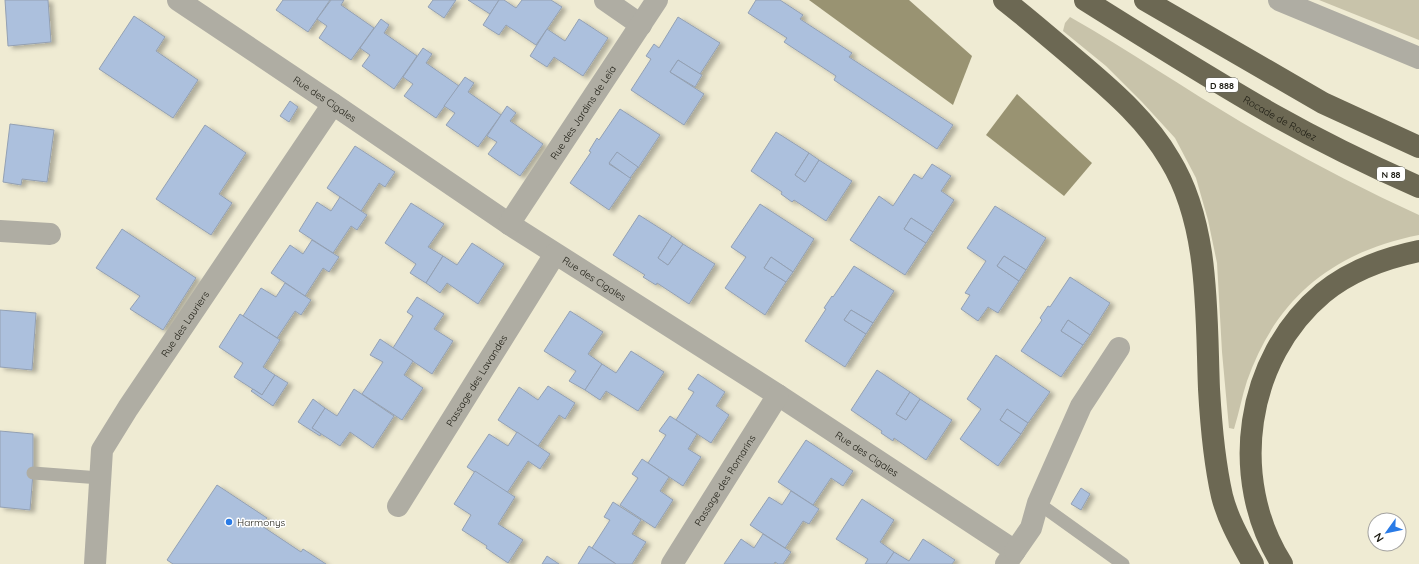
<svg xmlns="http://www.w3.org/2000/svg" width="1419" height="564" viewBox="0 0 1419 564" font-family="Quicksand,sans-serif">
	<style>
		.green { fill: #c8c3aa }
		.water { fill: #999372 }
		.building { fill: #acc0dd; stroke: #93a0b3; filter: url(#shadow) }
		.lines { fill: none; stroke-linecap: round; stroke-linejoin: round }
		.lane { stroke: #afada3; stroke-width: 13 }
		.street { stroke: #afada3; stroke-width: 22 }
		.highway { stroke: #6c6853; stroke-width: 22 }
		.poi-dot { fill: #2a7be6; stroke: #fff; stroke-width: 1.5 }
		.labels { text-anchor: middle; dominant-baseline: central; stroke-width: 3; stroke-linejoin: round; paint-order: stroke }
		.shield { fill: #fff; stroke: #5f5f58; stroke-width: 1 }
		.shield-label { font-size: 9px; font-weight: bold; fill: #1b1a11 }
		.street-label { font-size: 10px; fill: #1b1a11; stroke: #fff }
		.poi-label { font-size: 10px; fill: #1b1a11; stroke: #fff; text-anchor: start }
	</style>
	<defs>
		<filter id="shadow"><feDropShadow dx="4.5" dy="2.5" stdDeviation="2" flood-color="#0004"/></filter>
	</defs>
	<rect width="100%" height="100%" fill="#efebd3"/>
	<g class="green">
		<path d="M1319,0H1419V40Z"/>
		<path d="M1070,17C1128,50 1184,88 1241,122C1299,156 1358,187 1419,215V235C1333,252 1276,298 1247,381C1242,396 1239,413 1234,429L1229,428L1222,352L1217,263L1208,220L1196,178L1175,138L1142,102L1106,66L1063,31L1065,23Z"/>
	</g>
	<g class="water">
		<path d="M809,0H909L972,56L953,105Z"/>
		<path d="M1017,94L1092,163L1064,196L986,135Z"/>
	</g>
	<g class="building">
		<path d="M5,0H48L51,42L8,46Z"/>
		<path d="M283,0H330L308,32L276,10Z"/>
		<path d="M331,0H344L341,5L374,28L351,60L319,38L327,26L317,19Z"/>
		<path d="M433,0H456L444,18L428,7Z"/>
		<path d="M468,0H499L490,14Z"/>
		<path d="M499,0H504L516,8L522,0H551L562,7L536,45L506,25L499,35L483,25Z"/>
		<path d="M756,0H780L803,15L800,19L852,53L849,57L953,125L937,149L834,80L836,76L784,42L787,38L748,13Z"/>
		<path d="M134,16L165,37L156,51L198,80L173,118L99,69Z"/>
		<path d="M678,17L720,43L700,74L678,60L670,72L704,94L684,125L631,90L651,59L646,56L654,44L659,48Z"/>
		<path d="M381,19L389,25L384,33L417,56L394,89L362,66L370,55L360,48Z"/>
		<path d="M579,19L608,38L583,76L554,57L547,67L530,56L547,29L565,41Z"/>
		<path d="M423,48L432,54L426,63L459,86L436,118L404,96L413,84L403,77Z"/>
		<path d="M678,60L702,75L695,87L670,72Z"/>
		<path d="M465,77L474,83L468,92L501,115L478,147L446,125L455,113L444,106Z"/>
		<path d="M290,101L298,107L289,122L280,116Z"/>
		<path d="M507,106L516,113L510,121L543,144L520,176L488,154L497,142L487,136Z"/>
		<path d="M620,109L660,135L638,168L617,153L609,164L631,178L609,210L570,183L591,152L589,151L597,138L599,140Z"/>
		<path d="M10,124L54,130L47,182L22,179L21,185L3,182Z"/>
		<path d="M205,125L246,153L219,194L232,203L211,235L156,199Z"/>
		<path d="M776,132L809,153L795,175L805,182L819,160L852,181L826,221L794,200L792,202L781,194L782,192L751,171Z"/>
		<path d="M355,146L395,172L385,187L379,183L361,211L327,188Z"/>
		<path d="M617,152L638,167L630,178L609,163Z"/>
		<path d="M809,153L819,160L805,182L795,175Z"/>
		<path d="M932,164L951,176L941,191L954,200L933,232L911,218L904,229L926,243L905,275L850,240L879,196L893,206L914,174L922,179Z"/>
		<path d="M340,197L367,215L357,230L351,226L333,253L299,231L317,202L331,211Z"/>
		<path d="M411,203L444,224L428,247L443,256L426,283L410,273L416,264L385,243Z"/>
		<path d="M760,204L814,239L793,272L771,257L764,268L786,282L765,315L725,288L746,257L731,247Z"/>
		<path d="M995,206L1046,238L1026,270L1004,256L997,266L1019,281L998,313L988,307L978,321L961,309L970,295L965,293L986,261L967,248Z"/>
		<path d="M639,215L672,236L658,258L668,265L683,244L715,264L689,304L657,283L656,285L643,277L645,275L613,255Z"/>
		<path d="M911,218L933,232L926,243L904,229Z"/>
		<path d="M122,229L196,278L163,330L130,309L140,296L96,268Z"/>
		<path d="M672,236L683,244L668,265L658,258Z"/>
		<path d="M312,240L339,257L329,272L323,268L305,296L271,273L290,245L303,254Z"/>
		<path d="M472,243L504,264L478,304L447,283L440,293L426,283L443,256L457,265Z"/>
		<path d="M1004,256L1026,270L1019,281L997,266Z"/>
		<path d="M771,257L793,272L786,282L764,268Z"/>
		<path d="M854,266L894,291L873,323L851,310L844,320L866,334L845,367L805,341L826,309L824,308L832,296L833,297Z"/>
		<path d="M1070,277L1110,303L1090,335L1068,320L1061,331L1083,345L1061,377L1021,351L1042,320L1040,318L1048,306L1050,307Z"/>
		<path d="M285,283L311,300L301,315L295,311L277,338L243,316L261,288L276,297Z"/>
		<path d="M417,297L444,314L434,329L453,341L432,374L393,348L413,316L407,312Z"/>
		<path d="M0,310L36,313L32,370L0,367Z"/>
		<path d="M851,310L873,323L866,334L844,320Z"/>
		<path d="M570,311L603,332L588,354L602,364L585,390L569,381L576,371L544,351Z"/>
		<path d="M240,314L280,340L263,367L275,375L262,395L234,377L243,363L219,347Z"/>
		<path d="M1068,320L1090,335L1083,345L1061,331Z"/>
		<path d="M380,339L413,361L404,375L423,388L402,420L362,394L383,362L370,355Z"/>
		<path d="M631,351L664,372L638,411L606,391L600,400L585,390L602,364L616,373Z"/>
		<path d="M996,355L1050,392L1028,423L1007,409L1000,420L1021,434L998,466L960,439L981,409L967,399Z"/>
		<path d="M877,370L910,392L896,414L906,420L920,399L952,420L926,460L894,438L893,441L881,433L882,431L851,410Z"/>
		<path d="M698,374L725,392L716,406L729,415L711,443L676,420L694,392L688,389Z"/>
		<path d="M275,375L288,383L273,406L251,391L253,389L262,395Z"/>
		<path d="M548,386L575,403L565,419L559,415L538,446L498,420L519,387L538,400Z"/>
		<path d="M354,389L394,416L373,448L350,432L340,446L312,428L325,408L337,416Z"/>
		<path d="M910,392L920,399L906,420L896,414Z"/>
		<path d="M313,399L325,408L312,428L321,434L320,436L298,422Z"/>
		<path d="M1007,409L1028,423L1021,434L1000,420Z"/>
		<path d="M670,416L697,434L688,449L701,457L683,486L648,463L666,435L659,431Z"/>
		<path d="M0,431L33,434V473L30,510L0,507Z"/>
		<path d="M517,432L550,454L540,469L528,461L507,493L467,467L489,434L508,446Z"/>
		<path d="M806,440L853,471L843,486L831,478L813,505L778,482Z"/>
		<path d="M642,459L669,477L660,491L673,500L655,528L620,505L638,478L632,474Z"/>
		<path d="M475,471L515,497L498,524L523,540L508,563L486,548L487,546L462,530L471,515L454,504Z"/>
		<path d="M217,485L267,518L262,526L301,552L303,549L326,564H173L167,560Z"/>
		<path d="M1081,488L1090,494L1081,510L1071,504Z"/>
		<path d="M791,491L819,509L809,524L803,521L785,548L750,525L769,497L782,505Z"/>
		<path d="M862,499L894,520L880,542L894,552L886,564H865L868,559L836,539Z"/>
		<path d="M613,502L641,520L632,534L646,542L632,564H616L592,548L610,520L604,517Z"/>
		<path d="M763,534L791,552L783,564H778L775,562L774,564H724L741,539L754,548Z"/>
		<path d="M923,539L955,560L952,564H886L894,552L909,561Z"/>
		<path d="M589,546L616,564H578Z"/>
		<path d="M547,556L559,564H542Z"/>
	</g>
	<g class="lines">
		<g class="lane">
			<path d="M33,473L100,478"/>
			<path d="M1038,503L1123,564"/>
		</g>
		<g class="street">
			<path id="s1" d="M178,0L333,104L509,224L778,395L1015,551L1006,564"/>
			<path d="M605,0L641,25"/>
			<path d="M1279,0L1419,58"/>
			<path id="s2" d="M509,224L657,0"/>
			<path d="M0,231L50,234"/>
			<path id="s3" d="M398,506L555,254"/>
			<path d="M1015,551L1031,528L1038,503L1081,406L1119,348"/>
			<path id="s4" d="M95,564L102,450L128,408L333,104"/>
			<path id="s5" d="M672,564L778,395"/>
		</g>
		<g class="highway">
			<path d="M1004,0C1031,21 1056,43 1082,65C1115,93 1148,122 1170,160C1210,225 1206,315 1209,389C1211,424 1214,461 1222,496C1228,520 1241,542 1253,564"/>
			<path id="s6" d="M1085,0C1147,39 1209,78 1272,114C1320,141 1369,165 1419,187"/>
			<path d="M1145,0L1323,103L1419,147"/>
			<path d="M1282,564C1228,479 1245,358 1323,293C1350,271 1385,258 1419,251"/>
		</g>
	</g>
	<circle class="poi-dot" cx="229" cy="522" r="4"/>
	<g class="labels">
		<g class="shield">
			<rect x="1206" y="78" width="32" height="14" rx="3"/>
			<rect x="1377" y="167" width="28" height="14" rx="3"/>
		</g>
		<g class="shield-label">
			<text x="1222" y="85">D 888</text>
			<text x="1391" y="174">N 88</text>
		</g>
		<g class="street-label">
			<text stroke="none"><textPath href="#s1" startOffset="177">Rue des Cigales</textPath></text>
			<text stroke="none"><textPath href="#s2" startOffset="134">Rue des Jardins de Leïa</textPath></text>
			<text stroke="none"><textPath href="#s6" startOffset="228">Rocade de Rodez</textPath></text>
			<text stroke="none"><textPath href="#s1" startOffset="501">Rue des Cigales</textPath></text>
			<text stroke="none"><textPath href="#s4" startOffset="265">Rue des Lauriers</textPath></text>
			<text stroke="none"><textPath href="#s3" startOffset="148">Passage des Lavandes</textPath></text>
			<text stroke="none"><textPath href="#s1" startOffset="825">Rue des Cigales</textPath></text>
			<text stroke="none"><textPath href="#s5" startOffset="99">Passage des Romarins</textPath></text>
		</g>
		<g class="poi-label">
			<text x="237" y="522">Harmonys</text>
		</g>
	</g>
	<g transform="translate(1387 532) rotate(237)"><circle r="19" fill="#ffffff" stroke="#a4a3a0"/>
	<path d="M0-3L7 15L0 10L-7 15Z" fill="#2a7be6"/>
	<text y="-6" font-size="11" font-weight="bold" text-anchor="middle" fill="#1b1a11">N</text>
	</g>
</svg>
